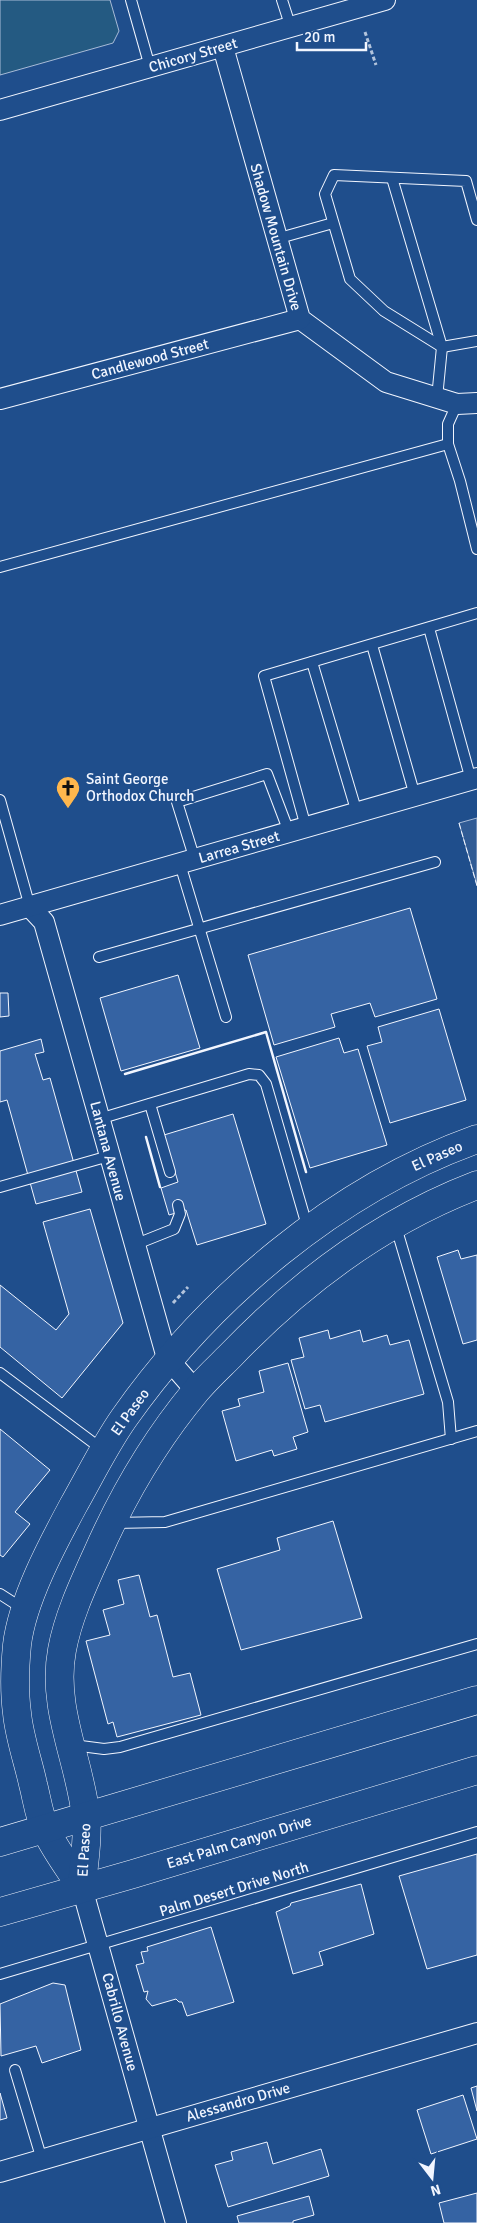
<svg xmlns="http://www.w3.org/2000/svg" width="477" height="2223" viewBox="0 0 477 2223" font-family="Signika,sans-serif">
	<style>
		.green { fill: #245a82; stroke: #a8bbd7 }
		.parking { fill: #305b95; stroke: #a8bbd7 }
		.building { fill: #3563a3; stroke: #f2f6ff }
		.lines { fill: none; stroke-linecap: round; stroke-linejoin: round }
		.lane-casing { stroke: #f2f6ff; stroke-width: 12 }
		.street-casing { stroke: #f2f6ff; stroke-width: 22 }
		.secondary-casing { stroke: #f2f6ff; stroke-width: 29 }
		.primary-casing { stroke: #f2f6ff; stroke-width: 29 }
		.path { stroke: #b3c4dc; stroke-width: 3; stroke-dasharray: 4 2.5; stroke-linecap: butt }
		.lane { stroke: #1f4e8c; stroke-width: 10 }
		.street { stroke: #1f4e8c; stroke-width: 20 }
		.secondary { stroke: #1f4e8c; stroke-width: 28 }
		.primary { stroke: #1f4e8c; stroke-width: 28 }
		.fence { stroke: #f2f6ff; stroke-width: 1; stroke-dasharray: 6 2.5; stroke-linecap: butt }
		.wall { stroke: #f2f6ff; stroke-width: 2.5 }
		.labels { text-anchor: middle; dominant-baseline: central; stroke-width: 4; stroke-linejoin: round; paint-order: stroke }
		.street-label { font-size: 15px; fill: #f2f6ff; stroke: #1f4e8c }
		.poi-label { font-size: 15px; fill: #f2f6ff; stroke: #1f4e8c; text-anchor: start }
	</style>
	<rect width="100%" height="100%" fill="#1f4e8c"/>
	<path class="green" d="M0,0H110L119,31L113,43L0,75Z"/>
	<path class="parking" d="M477,818V885L459,823Z"/>
	<g class="building">
		<path d="M410,908L437,999L375,1017L370,1003L331,1014L335,1027L274,1045L248,955Z"/>
		<path d="M178,975L200,1048L121,1071L100,998Z"/>
		<path d="M0,993H8L9,1016L0,1017Z"/>
		<path d="M439,1009L466,1100L390,1123L367,1046L382,1042L378,1027Z"/>
		<path d="M339,1038L344,1053L358,1049L387,1145L310,1168L276,1057Z"/>
		<path d="M41,1039L44,1052L35,1054L43,1080L50,1078L82,1192L36,1204L7,1100L0,1102V1051Z"/>
		<path d="M233,1114L266,1224L197,1245L186,1210L169,1215L161,1188L178,1182L164,1135Z"/>
		<path d="M90,1209L123,1323L62,1398L0,1347V1285L56,1330L69,1314L43,1222Z"/>
		<path d="M458,1250L461,1259L477,1255V1340L463,1344L437,1257Z"/>
		<path d="M328,1330L330,1339L360,1330L363,1342L387,1335L390,1345L409,1340L424,1394L325,1422L320,1405L305,1409L291,1360L304,1357L299,1338Z"/>
		<path d="M288,1363L308,1432L293,1437L297,1449L274,1456L272,1450L236,1461L222,1411L240,1406L238,1399L264,1392L259,1371Z"/>
		<path d="M0,1429L50,1470L15,1512L30,1524L3,1557L0,1555Z"/>
		<path d="M333,1521L362,1618L241,1650L217,1569L280,1550L277,1538Z"/>
		<path d="M139,1575L150,1617L157,1615L173,1677L190,1673L201,1715L117,1737L113,1722L108,1724L86,1641L110,1635L103,1610L124,1604L118,1580Z"/>
		<path d="M477,1854V1955L427,1969L399,1876Z"/>
		<path d="M361,1884L374,1934L319,1952L323,1965L293,1974L276,1912L290,1906L291,1903Z"/>
		<path d="M211,1927L234,2002L187,2016L182,2002H179L176,1999L152,2006L146,1999L148,1991L144,1992L136,1965L144,1963L141,1952L148,1951L147,1947Z"/>
		<path d="M53,1983L65,1985L81,2050L42,2063L36,2046L1,2056L0,2004Z"/>
		<path d="M477,2086V2111L471,2088Z"/>
		<path d="M0,2093L7,2118L0,2120Z"/>
		<path d="M463,2095L477,2139L431,2154L417,2110Z"/>
		<path d="M267,2142L273,2164L321,2149L329,2176L228,2207L215,2165L233,2160L231,2152Z"/>
		<path d="M477,2193V2223H444L439,2203Z"/>
		<path d="M309,2196L314,2215L293,2221V2223H239L237,2216Z"/>
	</g>
	<g class="lines">
		<g class="lane-casing">
			<g id="lane">
				<path d="M131,0L150,67"/>
				<path d="M282,0L291,28"/>
				<path d="M392,178L442,347L437,398"/>
				<path d="M477,220L466,181L334,175L325,194L350,279L384,311L442,347L477,341"/>
				<path d="M276,239L333,223"/>
				<path d="M457,404L448,424V444L460,481L477,549"/>
				<path d="M0,567L448,444"/>
				<path d="M429,628L471,780"/>
				<path d="M372,645L415,796"/>
				<path d="M312,662L357,813"/>
				<path d="M0,800L30,907"/>
				<path d="M306,827L264,676L477,613"/>
				<path d="M195,860L177,802L267,774L289,832"/>
				<path d="M180,864L226,1017"/>
				<path d="M99,957L435,862"/>
				<path d="M150,1104L170,1172"/>
				<path d="M99,1119L249,1074L259,1075L266,1084L308,1229"/>
				<path d="M0,1187L109,1156"/>
				<path d="M396,1227L448,1402L451,1439"/>
				<path d="M134,1245L174,1229L180,1214L178,1205"/>
				<path d="M0,1373L103,1450"/>
				<path d="M114,1523L165,1522L477,1431"/>
				<path d="M0,1594L25,1610"/>
				<path d="M73,1745L104,1749L120,1747L477,1644"/>
				<path d="M0,1974L477,1832"/>
				<path d="M15,2070L42,2160"/>
			</g>
		</g>
		<g class="street-casing">
			<g id="street">
				<path d="M223,47L300,319L386,382L457,404L477,403"/>
				<path d="M0,110L385,0"/>
				<path d="M0,399L300,319"/>
				<path d="M30,907L44,922L165,1351L169,1360L196,1391"/>
				<path d="M0,915L477,778"/>
				<path d="M82,1888L176,2223"/>
				<path d="M0,2172L477,2033"/>
			</g>
		</g>
		<g class="secondary-casing">
			<g id="secondary">
				<path d="M82,1888C70,1869 55,1850 46,1830C39,1817 37,1799 33,1784C28,1761 19,1736 17,1713C14,1691 15,1666 17,1645C22,1601 52,1545 73,1506C90,1476 105,1445 124,1418C209,1297 337,1189 477,1139"/>
				<path d="M82,1888C83,1866 89,1838 86,1817C80,1761 51,1708 62,1650C68,1617 83,1585 97,1554C122,1497 156,1439 196,1391C206,1379 219,1367 230,1356C299,1284 383,1221 477,1185"/>
			</g>
		</g>
		<g class="primary-casing">
			<g id="primary">
				<path d="M0,1842L477,1700"/>
				<path d="M0,1912L133,1874L477,1770"/>
			</g>
		</g>
		<g class="path">
			<path d="M365,32L376,65"/>
			<path d="M173,1303L188,1287"/>
		</g>
		<use href="#lane" class="lane"/>
		<use href="#street" class="street"/>
		<use href="#secondary" class="secondary"/>
		<use href="#primary" class="primary"/>
		<path class="fence" d="M459,823L477,886"/>
		<g class="wall">
			<path d="M125,1074L266,1032L306,1172"/>
			<path d="M146,1137L160,1187"/>
		</g>
	</g>
	<defs>
		<g id="church-pin" transform="scale(1.25)"><path d="M0 17L-7.5 6A9.5 9.5 0 1 1 7.5 6Z" fill="#ffb74d" stroke="#1f4e8c"/><path d="M-1.2-6h2.4v3.5h3.3v2.4h-3.3V6h-2.4V-.1h-3.3v-2.4h3.3Z" fill="#111"/></g>
	</defs>
	<g fill-rule="evenodd">
		<use href="#church-pin" x="68" y="788"/>
	</g>
	<g class="labels">
		<g class="street-label">
			<text transform="translate(193 55) rotate(-16)">Chicory Street</text>
			<text transform="translate(276 237) rotate(74)">Shadow Mountain Drive</text>
			<text transform="translate(150 359) rotate(-15)">Candlewood Street</text>
			<text transform="translate(239 847) rotate(-16)">Larrea Street</text>
			<text transform="translate(108 1151) rotate(75)">Lantana Avenue</text>
			<text transform="translate(437 1156) rotate(-24)">El Paseo</text>
			<text transform="translate(130 1412) rotate(-54)">El Paseo</text>
			<text transform="translate(239 1842) rotate(-17)">East Palm Canyon Drive</text>
			<text transform="translate(84 1850) rotate(-87)">El Paseo</text>
			<text transform="translate(234 1889) rotate(-17)">Palm Desert Drive North</text>
			<text transform="translate(120 2022) rotate(75)">Cabrillo Avenue</text>
			<text transform="translate(238 2102) rotate(-16)">Alessandro Drive</text>
		</g>
		<g class="poi-label">
			<text x="86" y="779">Saint George<tspan x="86" dy="17">Orthodox Church</tspan></text>
		</g>
	</g>
	<g transform="translate(432 2178) rotate(164)" stroke="#1f4e8c" stroke-width="4" paint-order="stroke">
	<path d="M0-4L9 19L0 12L-9 19Z" fill="#f2f6ff"/>
	<text y="-8" font-size="14" font-weight="bold" text-anchor="middle" fill="#f2f6ff">N</text>
	</g>
	<path d="M297 42v8h69v-8" fill="none" stroke="#f2f6ff" stroke-width="2.5"/>
	<text x="304" y="42" font-size="15" fill="#f2f6ff" stroke="#1f4e8c" stroke-width="4" paint-order="stroke">20 m</text>
</svg>
